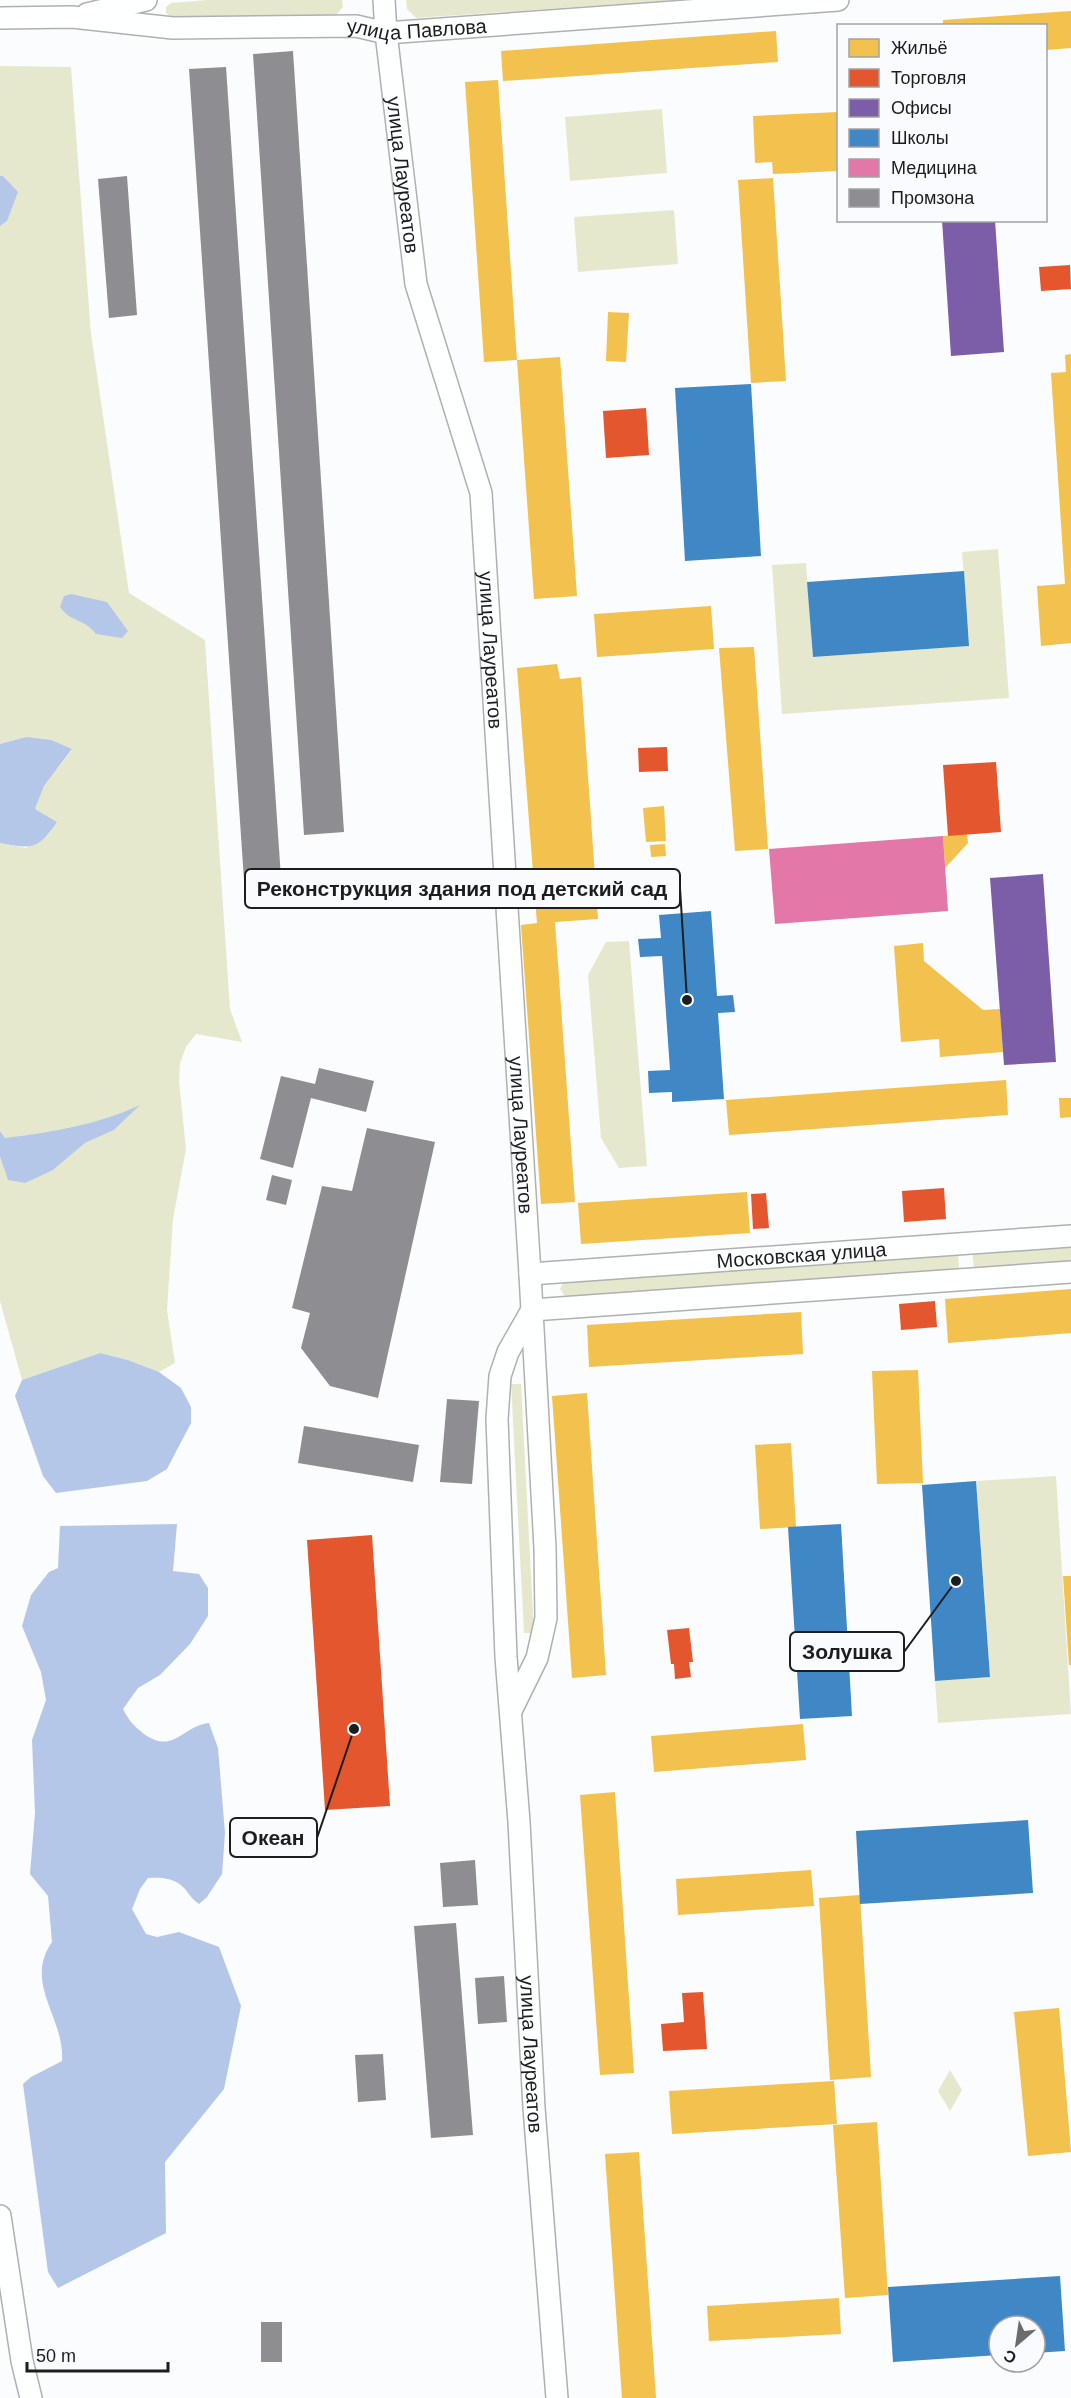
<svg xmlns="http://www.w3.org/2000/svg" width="1071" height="2398" viewBox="0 0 1071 2398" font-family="Helvetica,sans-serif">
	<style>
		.green { fill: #e6e8ce }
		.water { fill: #b4c7e8 }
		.homes { fill: #f2c14e }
		.shops { fill: #e4572e }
		.offices { fill: #7b5ea7 }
		.schools { fill: #3f88c5 }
		.health { fill: #e377a8 }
		.industry { fill: #8d8d92 }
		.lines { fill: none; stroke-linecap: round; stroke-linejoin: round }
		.secondary-casing { stroke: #afb0b1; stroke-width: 24 }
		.secondary { stroke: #feffff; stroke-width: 21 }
		.labels { text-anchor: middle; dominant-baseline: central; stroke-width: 6; stroke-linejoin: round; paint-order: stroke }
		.street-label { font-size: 20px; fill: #1c1d1f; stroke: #fafbfe }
		.leader { fill: none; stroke: #1c1d1f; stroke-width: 2 }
		.callout-dot { fill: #1c1d1f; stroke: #fafbfe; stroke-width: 2 }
		.callout { fill: #fafbfe; stroke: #1c1d1f; stroke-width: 2 }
		.callout-label { font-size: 21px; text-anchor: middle; font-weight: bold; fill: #1c1d1f }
	</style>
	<rect width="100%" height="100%" fill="#fbfcfd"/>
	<g class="green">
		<path d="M208,0H342L343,7L337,14L333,15L174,19L166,13V7L171,3Z"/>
		<path d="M406,0H676L416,18L407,9Z"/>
		<path d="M0,66L71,67L91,334L129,593L205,640L230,1009L242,1042L196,1034L186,1047L180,1063L179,1081L186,1149L173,1219L167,1310L175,1363L159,1372L128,1360L100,1353L22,1380L0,1301V1157L8,1180L53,1170L85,1143L114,1130L138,1106L113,1118L53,1132L5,1138L0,1131V843L26,848L57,822L35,809L44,786L72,750L26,737L0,744V226L7,221L3,176H0Z"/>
		<path d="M662,109L667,173L570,181L565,117Z"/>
		<path d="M674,210L678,264L578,272L574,217Z"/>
		<path d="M998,549L1009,698L782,714L772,565L806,563L813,657L969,646L962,552Z"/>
		<path d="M629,941L647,1166L619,1168L601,1138L588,975L606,942Z"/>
		<path d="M1071,1242V1262L974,1269L972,1249Z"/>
		<path d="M958,1250L959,1270L566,1298L560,1289L564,1281Z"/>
		<path d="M511,1384H521L534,1633H524Z"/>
		<path d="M1056,1476L1071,1714L938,1723L935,1681L990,1677L976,1481Z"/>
		<path d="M950,2070L962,2090L950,2111L938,2091Z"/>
	</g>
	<g class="water">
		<path d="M0,176H3L18,192L7,221L0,226Z"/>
		<path d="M71,594L107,602L128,631L122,638L96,634C85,619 70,622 60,607L64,596Z"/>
		<path d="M26,737L51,740L72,749L44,786L35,809L57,822C37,850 33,849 0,843V744Z"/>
		<path d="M140,1105L114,1130L85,1143L53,1170L25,1183L8,1180L0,1157V1131L5,1138C52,1132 97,1125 140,1105Z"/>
		<path d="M100,1353L128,1360L159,1372L181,1388L191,1407V1423L167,1469L147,1481L56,1493L43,1476L15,1396L22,1380Z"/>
		<path d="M177,1524L173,1571L199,1574L208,1588V1616L190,1644L160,1675L138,1688L123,1709C129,1721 134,1726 144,1734C174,1755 182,1726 209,1723L218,1748L225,1833L222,1874L207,1897L199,1904C192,1899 190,1895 185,1889C176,1878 161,1877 148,1878L140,1889L132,1909L146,1934L157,1937L179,1932L219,1947L241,2006L224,2089L165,2162L166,2233L58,2288L48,2272L23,2084L31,2077L62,2061C65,2017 23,1984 52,1942L48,1896L30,1874L35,1813L32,1740L46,1700L41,1672L22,1626L31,1595L49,1572L58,1568L60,1526Z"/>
	</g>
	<g class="homes">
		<path d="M1071,11V48L1046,50V26H943V20Z"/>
		<path d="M776,31L778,62L503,81L501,51Z"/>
		<path d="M498,80L517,360L484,362L465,82Z"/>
		<path d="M838,112V171L773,174L772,162L755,163L753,116Z"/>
		<path d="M773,178L786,381L751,383L738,180Z"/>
		<path d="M608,312L629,313L626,362L606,361Z"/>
		<path d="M1071,354V643L1041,646L1037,586L1065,584L1051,373L1066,372L1065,355Z"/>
		<path d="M560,357L577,596L534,599L517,360Z"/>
		<path d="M711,606L714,649L597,657L594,614Z"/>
		<path d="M754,647L768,849L735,851L719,648Z"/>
		<path d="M557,664L560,679L581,677L598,919L555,922L575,1202L541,1204L521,925L537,923L517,668Z"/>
		<path d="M664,806L666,841L646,842L643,808Z"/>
		<path d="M967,834L968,843L945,868L943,836Z"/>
		<path d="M665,844L666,856L651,857L650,845Z"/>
		<path d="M923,943L924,961L983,1010L1000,1009L1003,1052L940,1057L939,1039L901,1042L894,946Z"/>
		<path d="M1006,1080L1008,1115L729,1135L726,1100Z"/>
		<path d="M1059,1098H1071V1117L1060,1118Z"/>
		<path d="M747,1192L750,1233L581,1244L578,1203Z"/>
		<path d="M1071,1289V1333L948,1343L945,1299Z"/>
		<path d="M801,1312L803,1354L589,1367L587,1325Z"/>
		<path d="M918,1370L923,1483L877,1484L872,1371Z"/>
		<path d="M587,1393L606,1675L572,1678L552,1396Z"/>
		<path d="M791,1443L796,1527L760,1529L755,1445Z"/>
		<path d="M1063,1576H1071V1665H1069Z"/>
		<path d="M803,1724L806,1760L654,1772L651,1736Z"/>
		<path d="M615,1792L634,2073L600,2075L580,1795Z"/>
		<path d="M811,1870L814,1906L678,1915L676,1879Z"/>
		<path d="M860,1895L871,2077L830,2080L819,1898Z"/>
		<path d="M1059,2008L1071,2152L1028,2156L1014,2012Z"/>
		<path d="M834,2081L837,2124L672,2134L669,2091Z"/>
		<path d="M877,2122L888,2295L845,2298L833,2125Z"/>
		<path d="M639,2152L656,2398H622L605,2154Z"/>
		<path d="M839,2298L841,2334L709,2341L707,2306Z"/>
	</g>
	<g class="shops">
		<path d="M1070,265L1071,289L1041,291L1039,267Z"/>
		<path d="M646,408L649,455L606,458L603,411Z"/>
		<path d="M667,747L668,771L639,772L638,748Z"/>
		<path d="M996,762L1001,832L948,836L943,765Z"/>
		<path d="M944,1188L946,1219L904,1222L902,1191Z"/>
		<path d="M766,1193L769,1228L753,1229L751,1194Z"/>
		<path d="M935,1301L937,1327L901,1330L899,1304Z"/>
		<path d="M372,1535L390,1806L325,1810L307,1540Z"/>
		<path d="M689,1628L693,1662H689L691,1677L675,1679L674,1664H671L667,1630Z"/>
		<path d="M703,1992L707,2049L663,2051L661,2024L684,2022L682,1993Z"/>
	</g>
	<g class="offices">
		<path d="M942,220H995L1004,352L951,356Z"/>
		<path d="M1043,874L1056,1062L1004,1065L990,878Z"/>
	</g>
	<g class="schools">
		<path d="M751,384L761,556L685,561L675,388Z"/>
		<path d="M964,571L969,646L813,657L807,582Z"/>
		<path d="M711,911L717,996L733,995L735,1012L718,1013L724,1099L672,1102V1092L649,1093L648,1071L670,1070L662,956L640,957L638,939L661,938L659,915Z"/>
		<path d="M976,1481L990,1677L935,1681L922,1485Z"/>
		<path d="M841,1524L852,1716L800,1719L788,1527Z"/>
		<path d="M1028,1820L1033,1893L860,1904L856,1831Z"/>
		<path d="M1060,2276L1065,2351L1035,2353V2326H999V2355L893,2362L888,2287Z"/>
	</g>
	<path class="health" d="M943,836L948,911L775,924L769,849Z"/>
	<g class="industry">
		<path d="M293,51L344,832L304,835L253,54Z"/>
		<path d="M226,67L281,878L244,880L189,69Z"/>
		<path d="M127,176L137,315L109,318L98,179Z"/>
		<path d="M319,1068L374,1081L366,1112L311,1098L293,1168L260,1159L281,1076L315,1084Z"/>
		<path d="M367,1128L435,1142L378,1398L330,1386L301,1348L310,1313L292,1308L322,1186L352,1191Z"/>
		<path d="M272,1175L292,1180L286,1205L266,1200Z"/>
		<path d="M447,1399L479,1401L472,1484L440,1482Z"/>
		<path d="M304,1426L419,1445L413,1482L298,1463Z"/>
		<path d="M475,1860L478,1905L443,1907L440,1863Z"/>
		<path d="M456,1923L473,2135L431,2138L414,1926Z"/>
		<path d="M504,1976L507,2022L478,2024L475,1978Z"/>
		<path d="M383,2054L386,2100L358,2102L355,2055Z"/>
		<rect x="261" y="2322" width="21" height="40"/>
	</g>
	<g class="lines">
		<g class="secondary-casing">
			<g id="secondary">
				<path id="s1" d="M384,0L386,33L416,284L481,493L530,1274L545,1548L546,1618L537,1658L511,1711"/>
				<path d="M87,14L146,0"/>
				<path id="s2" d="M0,18L72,17L173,28L356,26L386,33L838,0"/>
				<path id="s3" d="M530,1274L1071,1236"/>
				<path id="s4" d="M532,1310L508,1352L500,1376L497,1419L506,1657L519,1822L534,2108L557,2398"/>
				<path d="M532,1310L1071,1272"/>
				<path d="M0,2216L22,2361L31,2398"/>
			</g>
		</g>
		<use href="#secondary" class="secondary"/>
	</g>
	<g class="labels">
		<g class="street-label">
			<text stroke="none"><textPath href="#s2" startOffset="418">улица Павлова</textPath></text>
			<text stroke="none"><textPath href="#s1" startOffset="176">улица Лауреатов</textPath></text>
			<text stroke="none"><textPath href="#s1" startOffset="662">улица Лауреатов</textPath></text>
			<text stroke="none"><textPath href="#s1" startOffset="1148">улица Лауреатов</textPath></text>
			<text stroke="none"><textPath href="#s3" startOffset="272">Московская улица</textPath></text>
			<text stroke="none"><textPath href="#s4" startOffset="753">улица Лауреатов</textPath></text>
		</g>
	</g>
	<path class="leader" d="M687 1000L680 888M956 1581L904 1652M354 1729L317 1838"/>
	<g class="callout-dot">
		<circle cx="687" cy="1000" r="6"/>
		<circle cx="956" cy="1581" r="6"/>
		<circle cx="354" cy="1729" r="6"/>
	</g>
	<g class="callout">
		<rect x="245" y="869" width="435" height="39" rx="6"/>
		<rect x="790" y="1632" width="114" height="39" rx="6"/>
		<rect x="230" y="1818" width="87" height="39" rx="6"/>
	</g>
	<g class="callout-label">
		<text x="462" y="896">Реконструкция здания под детский сад</text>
		<text x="847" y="1659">Золушка</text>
		<text x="273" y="1845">Океан</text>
	</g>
	<rect x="837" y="24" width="210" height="198" fill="#fafbfe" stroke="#a1a2a5" stroke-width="1.5"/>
	<rect x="849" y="39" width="30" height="18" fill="#f2c14e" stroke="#a1a2a5" stroke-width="1.5"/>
	<text x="891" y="54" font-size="18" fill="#1c1d1f">Жильё</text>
	<rect x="849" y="69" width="30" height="18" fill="#e4572e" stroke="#a1a2a5" stroke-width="1.5"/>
	<text x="891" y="84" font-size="18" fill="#1c1d1f">Торговля</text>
	<rect x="849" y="99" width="30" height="18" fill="#7b5ea7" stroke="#a1a2a5" stroke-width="1.5"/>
	<text x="891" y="114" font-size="18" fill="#1c1d1f">Офисы</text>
	<rect x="849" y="129" width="30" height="18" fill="#3f88c5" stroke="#a1a2a5" stroke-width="1.5"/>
	<text x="891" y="144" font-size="18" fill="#1c1d1f">Школы</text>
	<rect x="849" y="159" width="30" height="18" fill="#e377a8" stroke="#a1a2a5" stroke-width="1.5"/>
	<text x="891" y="174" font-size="18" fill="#1c1d1f">Медицина</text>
	<rect x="849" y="189" width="30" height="18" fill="#8d8d92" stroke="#a1a2a5" stroke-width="1.5"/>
	<text x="891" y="204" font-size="18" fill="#1c1d1f">Промзона</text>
	<g transform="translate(1017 2344) rotate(209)"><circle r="28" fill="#fafbfe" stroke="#a1a2a5" stroke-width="1.5"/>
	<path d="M0-4.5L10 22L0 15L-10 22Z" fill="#6a6b6d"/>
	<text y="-9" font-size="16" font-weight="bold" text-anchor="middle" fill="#1c1d1f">С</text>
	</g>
	<path d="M27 2362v9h141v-9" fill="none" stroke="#1c1d1f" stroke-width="3"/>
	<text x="36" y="2362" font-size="18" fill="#1c1d1f" stroke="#fafbfe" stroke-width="4.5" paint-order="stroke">50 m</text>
</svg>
